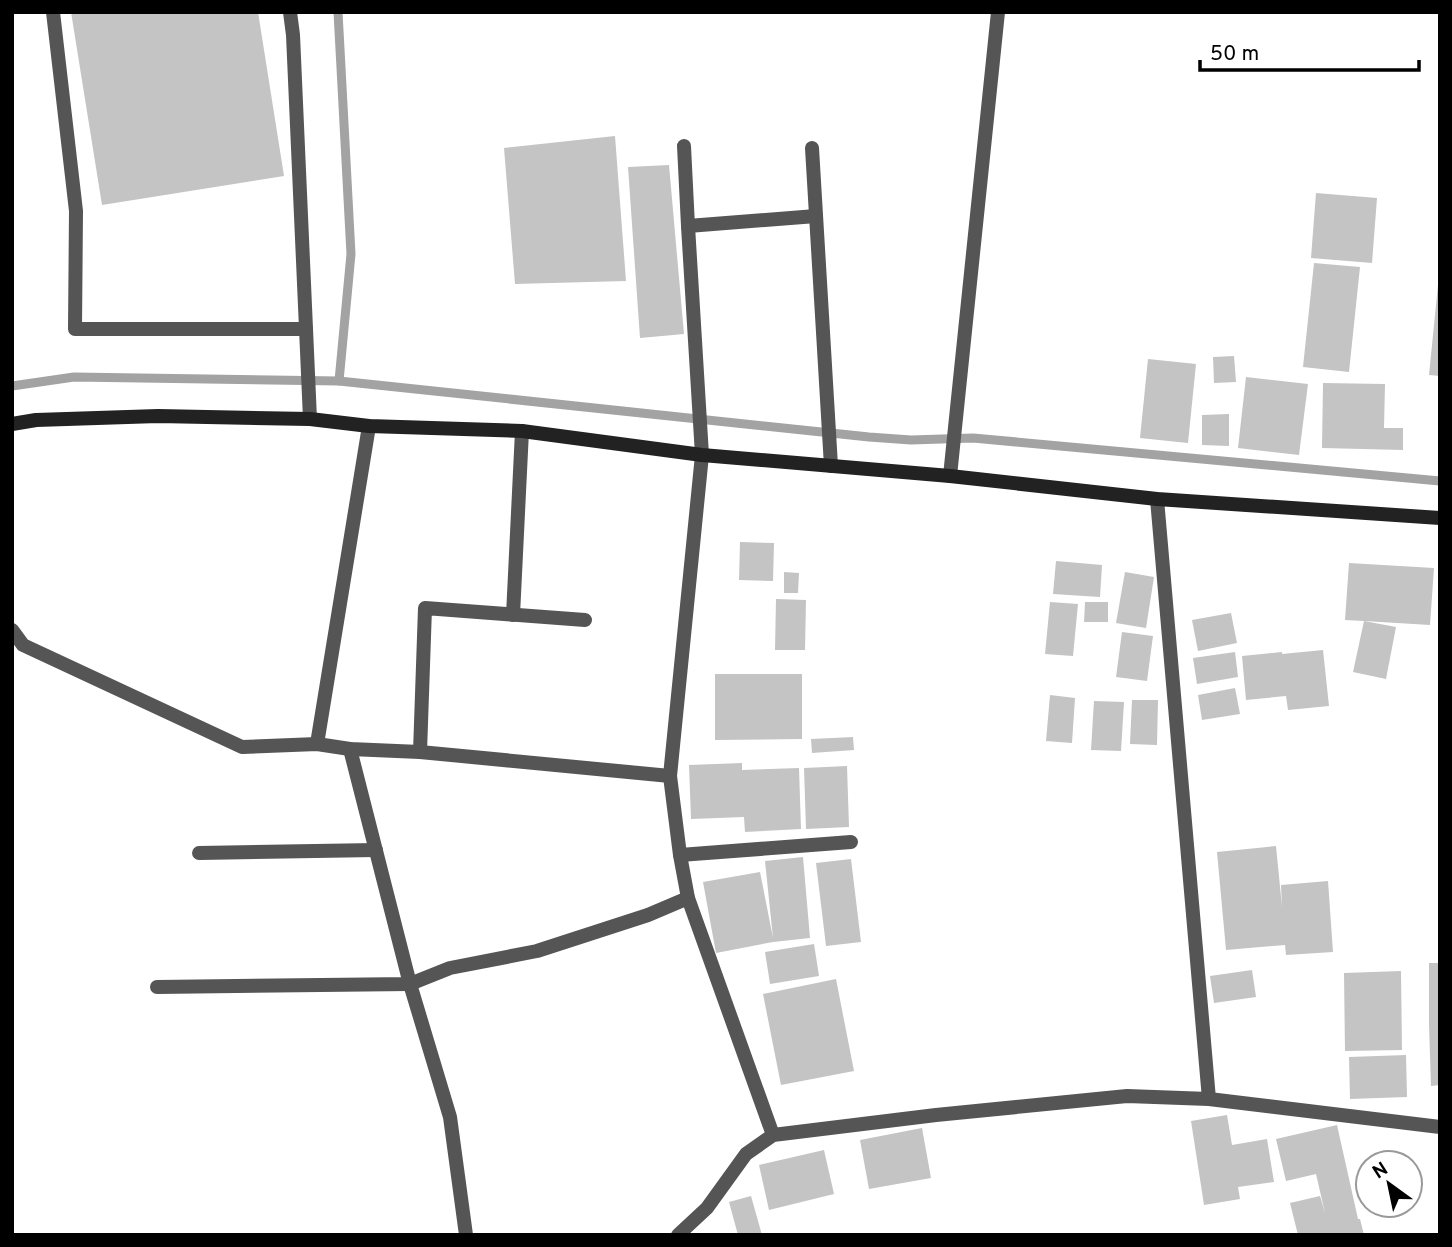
<svg xmlns="http://www.w3.org/2000/svg" width="1452" height="1247" viewBox="0 0 1452 1247" font-family="Overpass,sans-serif">
	<style>
		.lines { fill: none; stroke-linecap: round; stroke-linejoin: round }
		.stream { stroke: #a3a3a3; stroke-width: 9 }
		.building { fill: #c4c4c4 }
		.street { stroke: #555; stroke-width: 14 }
		.secondary { stroke: #222; stroke-width: 14 }
	</style>
	<rect width="100%" height="100%" fill="#fff"/>
	<g class="lines">
		<g class="stream">
			<path d="M338,12L351,254L339,381"/>
			<path d="M12,386L74,377L339,381L869,437L911,440L973,438L1440,481"/>
		</g>
	</g>
	<g class="building">
		<path d="M71,12H258L284,176L102,205Z"/>
		<path d="M615,136L626,281L515,284L504,148Z"/>
		<path d="M669,165L684,334L640,338L628,167Z"/>
		<path d="M1316,193L1377,198L1372,263L1311,258Z"/>
		<path d="M1314,263L1360,267L1349,372L1303,367Z"/>
		<path d="M1438,285H1440V376L1429,375Z"/>
		<path d="M1234,356L1236,382L1214,383L1213,357Z"/>
		<path d="M1148,359L1196,364L1188,443L1140,438Z"/>
		<path d="M1246,377L1308,384L1299,455L1238,448Z"/>
		<path d="M1323,383L1385,384L1384,428H1403V450L1322,448Z"/>
		<path d="M1229,414V446L1202,445V415Z"/>
		<path d="M740,542L774,543L773,581L739,580Z"/>
		<path d="M1056,561L1102,565L1100,597L1053,594Z"/>
		<path d="M1349,563L1434,568L1430,625L1364,621L1396,627L1386,679L1353,672L1364,621L1345,620Z"/>
		<path d="M784,572L799,573L798,593H784Z"/>
		<path d="M1125,572L1154,577L1146,628L1116,623Z"/>
		<path d="M776,599L806,600L805,650H775Z"/>
		<path d="M1050,602L1078,604L1073,656L1045,654Z"/>
		<path d="M1085,602H1108V622H1084Z"/>
		<path d="M1231,613L1237,643L1198,651L1192,620Z"/>
		<path d="M1122,632L1153,636L1147,681L1116,677Z"/>
		<path d="M1323,650L1329,706L1288,710L1286,696L1246,700L1242,656L1282,652V654Z"/>
		<path d="M1235,652L1238,677L1197,684L1193,658Z"/>
		<path d="M715,674H802V739L715,740Z"/>
		<path d="M1235,688L1240,714L1202,720L1198,695Z"/>
		<path d="M1050,695L1075,698L1072,743L1046,741Z"/>
		<path d="M1132,700H1158L1157,745L1130,744Z"/>
		<path d="M1094,701L1124,702L1121,751L1091,750Z"/>
		<path d="M853,737L854,750L812,753L811,739Z"/>
		<path d="M742,763V770L799,768L801,829L745,832L744,817L691,819L689,765Z"/>
		<path d="M847,766L849,827L806,829L804,768Z"/>
		<path d="M1276,846L1282,907L1281,885L1328,881L1333,952L1286,955L1285,945L1226,950L1217,852Z"/>
		<path d="M803,857L810,938L773,942L716,953L703,882L760,872L773,938L765,861Z"/>
		<path d="M851,859L861,942L826,946L816,863Z"/>
		<path d="M814,944L819,976L770,984L765,952Z"/>
		<path d="M1429,963H1440V1085L1431,1086L1429,1024Z"/>
		<path d="M1252,970L1256,997L1214,1003L1210,976Z"/>
		<path d="M1401,971L1402,1050L1345,1051L1344,973Z"/>
		<path d="M836,979L854,1071L781,1085L763,994Z"/>
		<path d="M1406,1055L1407,1097L1350,1099L1349,1057Z"/>
		<path d="M1227,1115L1232,1145L1267,1139L1274,1182L1238,1187L1240,1199L1204,1205L1191,1121Z"/>
		<path d="M1337,1125L1358,1219H1360L1364,1235H1298L1290,1203L1320,1196L1325,1213L1316,1174L1286,1181L1276,1139Z"/>
		<path d="M922,1128L931,1178L869,1189L860,1140Z"/>
		<path d="M824,1150L834,1194L769,1210L759,1165Z"/>
		<path d="M751,1196L762,1235H738L729,1202Z"/>
	</g>
	<g class="lines">
		<g class="street">
			<path d="M53,12L76,211L75,329H306"/>
			<path d="M290,12L293,35L310,419"/>
			<path d="M684,146L688,226"/>
			<path d="M812,148L831,466"/>
			<path d="M950,476L998,12"/>
			<path d="M1157,499L1209,1099"/>
			<path d="M513,615L522,431"/>
			<path d="M12,630L23,645L242,747L317,744L350,749L420,752L670,776"/>
			<path d="M317,744L369,426"/>
			<path d="M350,749L410,984L450,1117L466,1235"/>
			<path d="M420,752L425,608L585,620"/>
			<path d="M199,853L376,850"/>
			<path d="M680,855L851,842"/>
			<path d="M157,987L410,984L450,968L537,951L648,915L688,898"/>
			<path d="M773,1135L688,898L680,855L670,776L702,455L688,226L816,216"/>
			<path d="M678,1235L707,1208L746,1154L773,1135L936,1115L1127,1096L1209,1099L1440,1127"/>
		</g>
		<path class="secondary" d="M12,424L36,420L158,416L310,419L369,426L522,431L702,455L950,476L1157,499L1440,518"/>
	</g>
	<rect width="1452" height="1247" fill="none" stroke="#000000" stroke-width="28"/>
	<g transform="translate(1389 1184) rotate(327)"><circle r="33" fill="#ffffff" stroke="#999999" stroke-width="2"/>
	<path d="M0-5L12 26L0 18L-12 26Z" fill="#000000"/>
	<text y="-10" font-size="19" font-weight="bold" text-anchor="middle" fill="#000000">N</text>
	</g>
	<path d="M1200 60v10h219v-10" fill="none" stroke="#000000" stroke-width="3.5"/>
	<text x="1210" y="60" font-size="21" fill="#000000" stroke="#ffffff" stroke-width="5" paint-order="stroke">50 m</text>
</svg>
